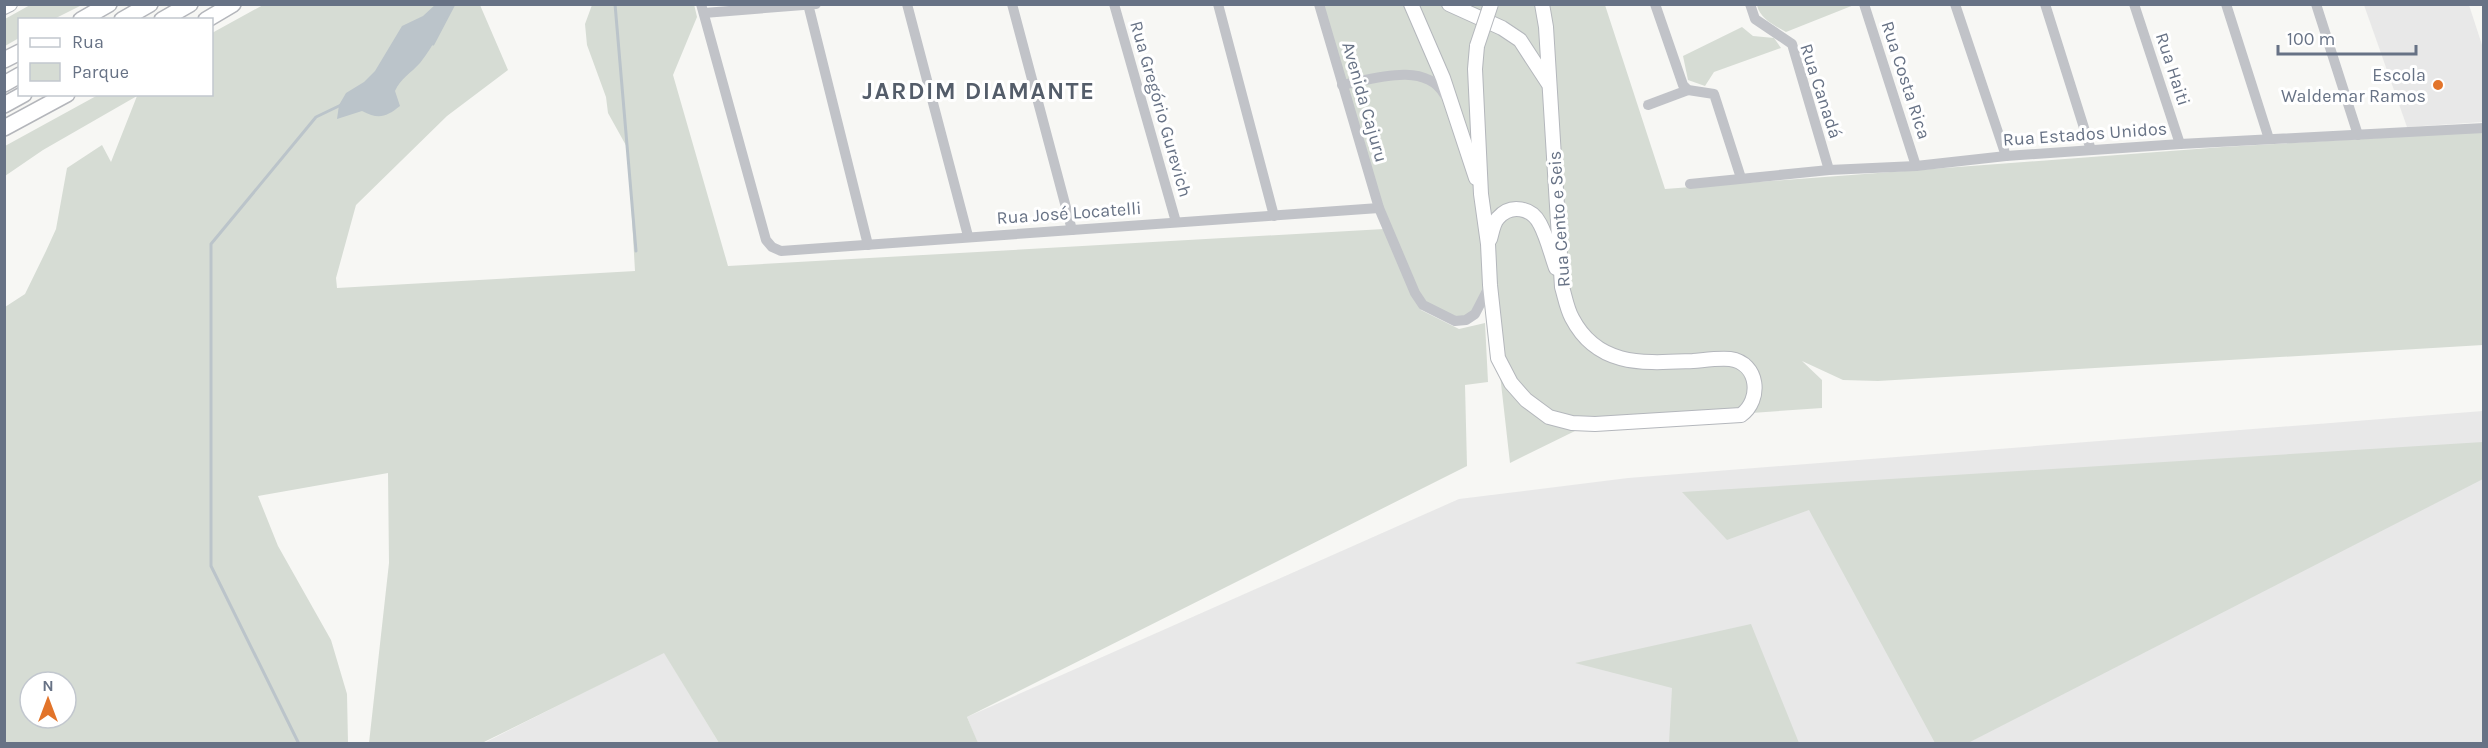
<svg xmlns="http://www.w3.org/2000/svg" width="2488" height="748" viewBox="0 0 2488 748" font-family="Karla,sans-serif">
	<style>
		.built { fill: #e8e8e8 }
		.green { fill: #d6dcd4; fill-rule: evenodd }
		.water { fill: #bbc4ca }
		.lines { fill: none; stroke-linecap: round; stroke-linejoin: round }
		.stream { stroke: #bbc4ca; stroke-width: 3 }
		.major-casing { stroke: #b4b7bc; stroke-width: 16 }
		.highway-casing { stroke: #b4b6bb; stroke-width: 18 }
		.minor { stroke: #c1c3c8; stroke-width: 10 }
		.major { stroke: #fff; stroke-width: 14 }
		.highway { stroke: #fff; stroke-width: 15 }
		.major-bridge-casing { stroke: #b4b7bc; stroke-width: 16; stroke-linecap: butt }
		.major-bridge { stroke: #fff; stroke-width: 14 }
		.poi-dot { fill: #e2742a; stroke: #fff; stroke-width: 2 }
		.labels { text-anchor: middle; dominant-baseline: central; stroke-width: 6; stroke-linejoin: round; paint-order: stroke }
		.street-label { font-size: 18px; fill: #677285; stroke: #fff }
		.poi-label { font-size: 18px; fill: #677285; stroke: #fff; text-anchor: end }
		.district-label { font-size: 24px; font-weight: bold; letter-spacing: 1.5px; fill: #545d6a; stroke: #fff }
	</style>
	<rect width="100%" height="100%" fill="#f7f7f4"/>
	<g class="built">
		<path d="M2364,5H2469L2483,48V122L2407,127Z"/>
		<path d="M2483,411V743L978,744L967,717L1459,499L1628,478Z"/>
		<path d="M664,652L719,743L482,744Z"/>
	</g>
	<g class="green">
		<path d="M694,4L697,17L673,75L728,266L1384,229L1319,5H1605L1665,189L2223,147L2483,132V345L1878,381L1843,380L1802,361L1822,380V408L1595,424L1575,431L1510,463L1490,286L1466,320L1423,305L1410,285L1421,310L1459,329L1485,323L1488,382L1465,385L1467,466L967,717L978,743H719L664,653L482,743H369L389,563L388,473L258,496L278,546L331,640L347,694L348,743H5V307L25,294L46,251L56,229L67,168L102,145L111,162L137,96L43,150L5,176V146L98,95L212,94V33L263,5H480L508,70L447,116L356,205L336,278L337,288L635,271L628,149L608,113L606,97L587,45L585,24L592,5ZM30,682H66V718H30Z"/>
		<path d="M30,5V4L82,5L54,19L20,20L19,38L5,46V19Z"/>
		<path d="M1757,5H1854L1786,32C1774,25 1760,19 1757,5Z"/>
		<path d="M1742,27L1753,36L1774,38L1781,48L1714,72L1705,86L1688,80L1683,56Z"/>
		<path d="M2483,442V479L1968,743H1935L1809,510L1727,540L1682,492Z"/>
		<path d="M1751,624L1799,743H1669L1672,688L1575,663Z"/>
	</g>
	<path class="water" d="M436,4L454,5C444,25 434,45 420,63C411,73 400,79 395,91L400,106C386,117 379,120 362,111L337,119L339,105L346,93L364,82L375,71L402,26L423,16Z"/>
	<g class="lines">
		<g class="stream">
			<path d="M615,4L636,251"/>
			<path d="M433,44L454,4"/>
			<path d="M299,744L211,566V244L316,117L341,105"/>
		</g>
		<g class="major-casing">
			<g id="major">
				<path d="M1411,4L1443,78L1476,178"/>
				<path d="M1449,4L1502,28L1520,40L1548,83"/>
				<path d="M4,7L10,4"/>
				<path d="M1477,46L1475,69L1481,194L1488,244L1490,285L1498,358L1511,383L1526,400L1549,417L1572,423L1595,424L1741,415C1762,400 1759,363 1730,359C1718,358 1705,360 1693,361C1645,363 1598,368 1572,318C1567,309 1565,297 1562,287L1546,27L1542,4"/>
				<path d="M1490,239C1492,233 1493,223 1498,218C1511,203 1532,208 1540,224C1547,237 1551,254 1556,268"/>
			</g>
		</g>
		<g class="highway-casing">
			<g id="highway">
				<path d="M81,20L109,4"/>
				<path d="M122,20L150,4"/>
				<path d="M162,20L190,4"/>
				<path d="M206,20L233,4"/>
				<path d="M4,60L20,52"/>
				<path d="M4,84L20,75"/>
				<path d="M4,105L24,94"/>
				<path d="M4,128L67,94"/>
			</g>
		</g>
		<g class="minor">
			<path d="M701,4L766,240L772,247L781,251L1379,208"/>
			<path d="M808,4L868,245"/>
			<path d="M907,4L968,236"/>
			<path d="M1012,4L1072,230"/>
			<path d="M1114,4L1176,222"/>
			<path d="M1218,4L1274,216"/>
			<path d="M1319,4L1379,208L1415,293L1423,305L1455,321L1466,320L1475,314L1490,285"/>
			<path d="M1655,4L1683,85L1688,90L1714,94L1741,178"/>
			<path d="M1750,4L1755,19L1792,44L1829,170"/>
			<path d="M1864,4L1916,166"/>
			<path d="M1955,4L2006,156"/>
			<path d="M2045,4L2091,150"/>
			<path d="M2134,4L2180,144"/>
			<path d="M2226,4L2269,139"/>
			<path d="M2316,4L2358,135"/>
			<path d="M704,13L816,4"/>
			<path d="M1342,85C1373,79 1425,61 1444,94"/>
			<path d="M1648,105L1688,90"/>
			<path d="M1690,184L1829,170L1916,166L2006,156L2180,144L2484,128"/>
		</g>
		<use href="#major" class="major"/>
		<use href="#highway" class="highway"/>
		<g class="major-bridge-casing">
			<path id="major-bridge" d="M1477,46L1491,4"/>
		</g>
		<use href="#major-bridge" class="major-bridge"/>
	</g>
	<circle class="poi-dot" cx="2438" cy="85" r="6"/>
	<g class="labels">
		<g class="street-label">
			<text transform="translate(2173 69) rotate(72)">Rua Haiti</text>
			<text transform="translate(1906 80) rotate(72)">Rua Costa Rica</text>
			<text transform="translate(1821 91) rotate(72)">Rua Canadá</text>
			<text transform="translate(1365 102) rotate(74)">Avenida Cajuru</text>
			<text transform="translate(1161 109) rotate(74)">Rua Gregório Gurevich</text>
			<text transform="translate(2085 134) rotate(-4)">Rua Estados Unidos</text>
			<text transform="translate(1069 213) rotate(-4)">Rua José Locatelli</text>
			<text transform="translate(1559 219) rotate(-94)">Rua Cento e Seis</text>
		</g>
		<g class="poi-label">
			<text x="2426" y="75">Escola<tspan x="2426" dy="21">Waldemar Ramos</tspan></text>
		</g>
		<g class="district-label">
			<text x="979" y="91">JARDIM DIAMANTE</text>
		</g>
	</g>
	<rect width="2488" height="748" fill="none" stroke="#677285" stroke-width="12"/>
	<rect x="18" y="18" width="195" height="78" fill="#ffffff" stroke="#c2c7ce" stroke-width="1.5"/>
	<rect x="30" y="38" width="30" height="9" fill="#ffffff" stroke="#c2c7ce" stroke-width="1.5"/>
	<text x="72" y="48" font-size="18" fill="#677285">Rua</text>
	<rect x="30" y="63" width="30" height="18" fill="#d6dcd4" stroke="#c2c7ce" stroke-width="1.5"/>
	<text x="72" y="78" font-size="18" fill="#677285">Parque</text>
	<g transform="translate(48 700)"><circle r="28" fill="#ffffff" stroke="#c2c7ce" stroke-width="1.5"/>
	<path d="M0-4.5L10 22L0 15L-10 22Z" fill="#e2742a"/>
	<text y="-9" font-size="16" font-weight="bold" text-anchor="middle" fill="#677285">N</text>
	</g>
	<path d="M2278 45v9h138v-9" fill="none" stroke="#677285" stroke-width="3"/>
	<text x="2287" y="45" font-size="18" fill="#677285" stroke="#ffffff" stroke-width="4.5" paint-order="stroke">100 m</text>
</svg>
